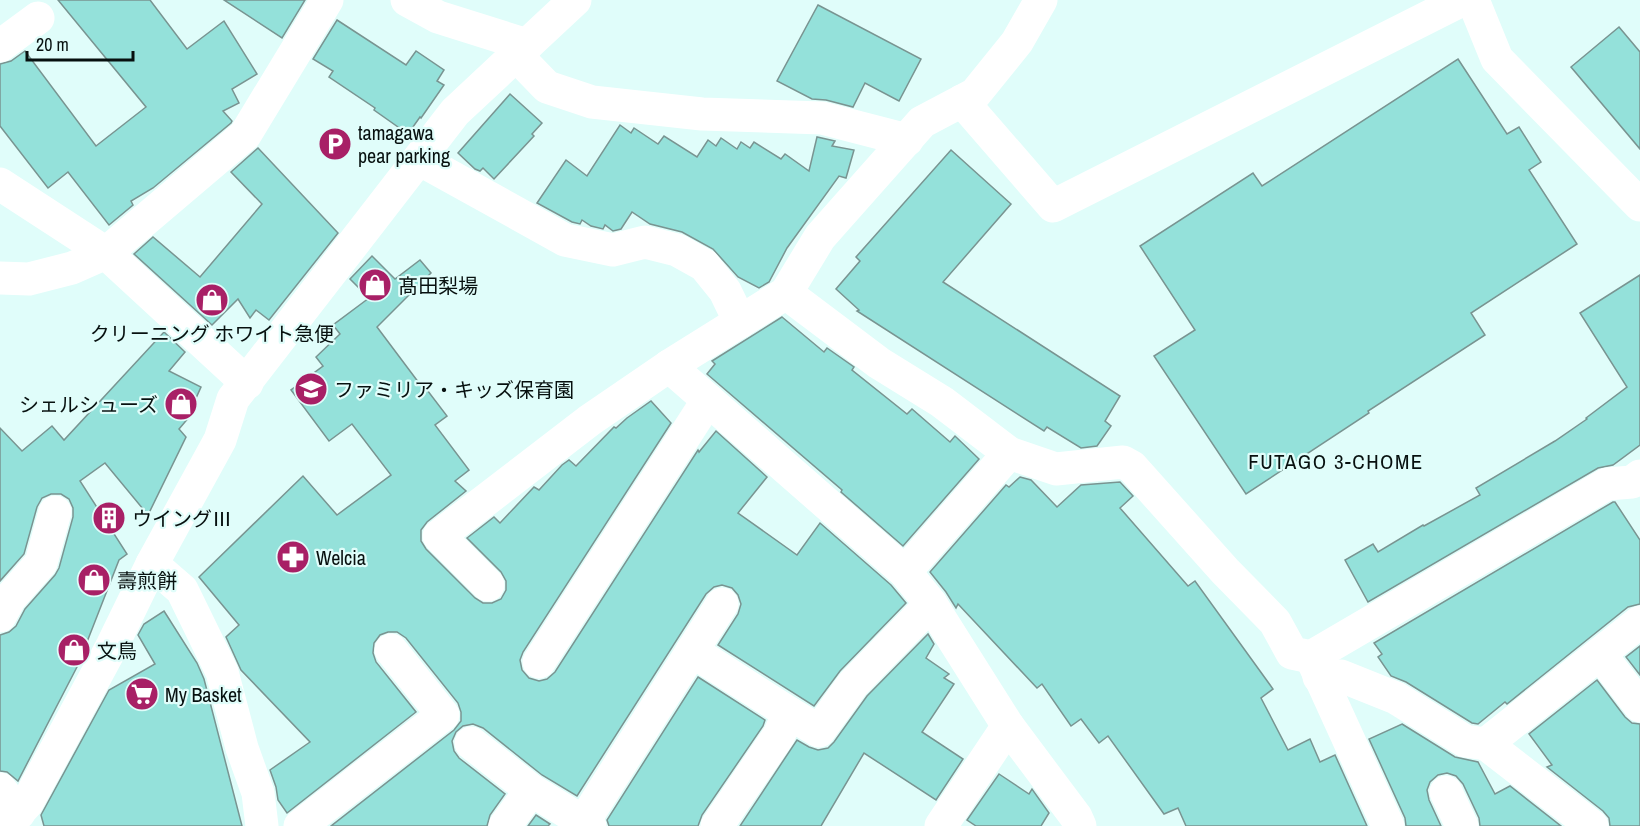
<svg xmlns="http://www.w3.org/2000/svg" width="1640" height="826" viewBox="0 0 1640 826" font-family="'Archivo Narrow','Noto Sans JP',sans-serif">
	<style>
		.building { fill: #94e1da; stroke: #799491; stroke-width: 1.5 }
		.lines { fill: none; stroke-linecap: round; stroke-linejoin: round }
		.minor { stroke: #fff; stroke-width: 33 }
		.labels { text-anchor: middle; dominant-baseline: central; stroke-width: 4.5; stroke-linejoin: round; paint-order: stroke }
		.poi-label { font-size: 20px; fill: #07100f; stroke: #e0fdfa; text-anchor: start }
		.neighbourhood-label { font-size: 21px; letter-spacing: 1.5px; fill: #07100f; stroke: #e0fdfa }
	</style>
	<rect width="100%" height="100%" fill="#e0fdfa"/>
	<g class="building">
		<path d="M58,0H150L187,49L224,21L257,74L232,89L239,103L223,111L232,121L231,123L153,188L131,201L133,205L109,225L68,172L48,188L0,126V64L11,61L25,51L96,146L146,107Z"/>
		<path d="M224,0H305L282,38Z"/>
		<path d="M818,5L921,59L899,101L865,83L853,107L826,100L812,99L777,81Z"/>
		<path d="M337,20L406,65L416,51L444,70L437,81L444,85L421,118L420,117L408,134L374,110L375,108L329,77L333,71L313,59Z"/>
		<path d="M1619,27L1640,52V149L1571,67Z"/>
		<path d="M1458,59L1507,134L1519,127L1541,162L1529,170L1577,244L1471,313L1485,335L1368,411L1369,413L1246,494L1154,356L1195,330L1140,246L1253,173L1262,186Z"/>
		<path d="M510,94L542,123L532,134L534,136L494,179L483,168L480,171L475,169L458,153Z"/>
		<path d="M620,125L631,133L634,128L658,144L664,136L697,157L708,140L716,146L721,138L737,149L741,142L750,148L754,142L781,159L785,154L809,171L817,137L835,141L832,146L854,150L846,178L839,176L787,248L769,282L759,288L738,277L713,249L682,232L650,224L632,212L621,229L613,231L605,225L603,229L591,226L582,220L580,224L572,222L537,203L566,160L587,176Z"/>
		<path d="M258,148L338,233L269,320L256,310L250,318L238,299L212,325L134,254L153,237L200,277L262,204L231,172Z"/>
		<path d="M951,150L1011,204L943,282L1120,396L1105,421L1111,426L1097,446L1081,448L1047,427L1044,431L857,311L859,310L836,289L860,261L856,257Z"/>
		<path d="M372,256L395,279L420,260L431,273L377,327L419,383L421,382L447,416L435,425L469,470L455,481L466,491L427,522L421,530V541L426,549L475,598L483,603H492L501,599L506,590V581L501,572L467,538L494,517L500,523L534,487L539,490L562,465L569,460L576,466L614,427L616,428L627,418L651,401L671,423L523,652L520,660L522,670L529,678L539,681L547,679L555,672L698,450L699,452L716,431L767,477L738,513L797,555L820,523L891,585L906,603L840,671L814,706L718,645L738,614L741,604L738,595L732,588L722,585L714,587L706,594L577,796L542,775L483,728L473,724L463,726L456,732L452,741L454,751L459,758L505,794L490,815L487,826H331L454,730L461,721V712L458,703L406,638L397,632H388L380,635L374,643L373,653L376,662L416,712L287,813L278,800L276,787L270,770L310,742L241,670L226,637L239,625L199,577L303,476L337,515L391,475L352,424L329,441L291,390L323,366L316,357L340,334L333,325L369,298L350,279Z"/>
		<path d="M1640,275V445L1613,465L1598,468L1368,602L1345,560L1373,544L1378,552L1423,525L1424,526L1480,495L1476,488L1555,441L1587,419L1586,418L1627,387L1580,313Z"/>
		<path d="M782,317L824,352L827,348L854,367L852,370L907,414L912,409L950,442L955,436L979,459L903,546L841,492L842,490L707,374L715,364L712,361Z"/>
		<path d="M164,332L185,352L169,371L201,387L192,407L196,409L179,429L186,437L148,515L105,463L80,481L127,554L119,560L78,665L18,781L7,772L0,771V635L9,632L16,626L25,609L55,575L59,568L73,517V508L69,499L61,494H51L42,498L37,507L24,554L0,581V428L22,451L52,426L64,440Z"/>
		<path d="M1020,477L1031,480L1057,507L1081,485L1120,482L1133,496L1120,508L1188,586L1195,581L1273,689L1261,698L1288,750L1310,739L1320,762L1335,755L1367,826H1186L1178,808L1164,814L1108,736L1099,743L1081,719L1071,726L1042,684L1037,688L958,604L956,608L946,592L930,572L1006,485L1009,487Z"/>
		<path d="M1613,502H1615L1640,540V604L1628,607L1507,704L1505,702L1478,724L1472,723L1406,682L1391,676L1378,657L1382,654L1374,643Z"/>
		<path d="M164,611L197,663L204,679L242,826H44L41,815L109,690L155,664L138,635L144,624Z"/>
		<path d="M928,634L934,644L926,658L949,674L944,678L954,684L922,732L963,759L936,800L864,753L821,826H740L797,740L809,747L818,750L828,748L834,742L867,696Z"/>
		<path d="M1640,646V675L1626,657Z"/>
		<path d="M698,677L765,720L763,726L702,815L698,826H609L607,820Z"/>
		<path d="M1597,680L1625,717L1632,723L1640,724V826H1610L1609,818L1603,811L1547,767L1552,765L1529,734Z"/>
		<path d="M1402,724L1455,757L1478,762L1495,794L1510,786L1561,826H1480L1479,818L1463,784L1456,776L1447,773L1438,775L1430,782L1427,790L1429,800L1441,826H1406L1405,818L1369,739Z"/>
		<path d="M999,774L1029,794L1032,789L1049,813L1041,826H976L967,820Z"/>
		<path d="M536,815L550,824L548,826H528Z"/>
	</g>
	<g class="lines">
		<g class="minor">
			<path d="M407,0L438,17L527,45"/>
			<path d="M1473,0L1497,59L1640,205"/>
			<path d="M0,46L38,18"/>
			<path d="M516,55L547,87L592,102L702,114L822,118L907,140"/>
			<path d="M962,101L1053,206L1462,0"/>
			<path d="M419,159L565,240L613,250L645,242L677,250L704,265L725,291L740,322"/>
			<path d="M0,184L106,253L247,383"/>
			<path d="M0,278L29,279L72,268L106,253L245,135L327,0"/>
			<path d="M786,293L879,363L942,402L1009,453L1056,469L1123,462L1132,467L1225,571L1275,622L1292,653L1311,657"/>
			<path d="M669,366L905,572L931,604L1008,726L1076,817L1080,826"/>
			<path d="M152,564L182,590L222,672L242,748L258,793L262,826"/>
			<path d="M905,572L1009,453"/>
			<path d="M488,585L439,536L590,420L669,366L786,293L820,237L922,122L975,94L1017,42L1041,0"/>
			<path d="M0,616L10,598L41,563L55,512"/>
			<path d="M692,651L789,713"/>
			<path d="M1600,654L1640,706"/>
			<path d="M539,662L708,400"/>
			<path d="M1319,677L1341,676L1396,698L1465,741L1486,744"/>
			<path d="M471,743L531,790L590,826"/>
			<path d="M0,789L19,813"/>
			<path d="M1446,792L1462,826"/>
			<path d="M584,821L722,604"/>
			<path d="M6,826L27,803L112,646L152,564L220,440L233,399L455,112L575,0"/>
			<path d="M300,826L443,715L391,650"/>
			<path d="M505,826L531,790"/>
			<path d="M717,826L779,735L789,713L819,731L853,684L931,604"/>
			<path d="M941,826L1008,726"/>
			<path d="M1388,826L1311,657L1607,484L1632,482L1640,476"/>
			<path d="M1592,826L1486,744L1640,622"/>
		</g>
	</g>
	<defs>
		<g id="parking-disc" transform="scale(1.725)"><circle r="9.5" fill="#a82066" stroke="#e0fdfa"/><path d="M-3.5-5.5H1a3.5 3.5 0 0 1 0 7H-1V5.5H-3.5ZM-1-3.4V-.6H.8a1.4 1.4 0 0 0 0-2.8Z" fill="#fff"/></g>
		<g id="shop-disc" transform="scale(1.725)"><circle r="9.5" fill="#a82066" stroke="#e0fdfa"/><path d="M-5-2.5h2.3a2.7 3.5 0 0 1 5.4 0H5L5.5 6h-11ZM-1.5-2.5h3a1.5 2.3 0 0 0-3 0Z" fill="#fff"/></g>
		<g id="school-disc" transform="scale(1.725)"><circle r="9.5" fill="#a82066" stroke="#e0fdfa"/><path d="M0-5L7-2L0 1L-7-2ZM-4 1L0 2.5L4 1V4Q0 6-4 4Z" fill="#fff"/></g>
		<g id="building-disc" transform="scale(1.725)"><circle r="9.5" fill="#a82066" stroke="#e0fdfa"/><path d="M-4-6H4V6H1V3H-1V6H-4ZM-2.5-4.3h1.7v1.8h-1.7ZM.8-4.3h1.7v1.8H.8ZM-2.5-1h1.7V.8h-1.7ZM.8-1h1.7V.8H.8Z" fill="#fff"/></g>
		<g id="pharmacy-disc" transform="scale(1.725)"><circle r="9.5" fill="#a82066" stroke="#e0fdfa"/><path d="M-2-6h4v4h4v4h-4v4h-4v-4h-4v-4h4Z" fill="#fff"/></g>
		<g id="supermarket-disc" transform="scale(1.725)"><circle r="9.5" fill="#a82066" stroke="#e0fdfa"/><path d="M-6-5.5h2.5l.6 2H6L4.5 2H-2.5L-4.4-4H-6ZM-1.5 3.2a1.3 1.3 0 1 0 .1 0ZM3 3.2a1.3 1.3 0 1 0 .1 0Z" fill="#fff"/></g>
	</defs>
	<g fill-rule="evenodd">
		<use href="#parking-disc" x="335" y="144"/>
		<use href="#shop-disc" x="375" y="285"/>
		<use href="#shop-disc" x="212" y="300"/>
		<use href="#school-disc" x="311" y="389"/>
		<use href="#shop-disc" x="181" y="404"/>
		<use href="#building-disc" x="109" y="518"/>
		<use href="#pharmacy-disc" x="293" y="557"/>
		<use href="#shop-disc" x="94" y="580"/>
		<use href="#shop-disc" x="74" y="650"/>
		<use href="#supermarket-disc" x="142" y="694"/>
	</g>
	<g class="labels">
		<g class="poi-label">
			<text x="358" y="132">tamagawa<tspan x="358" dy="23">pear parking</tspan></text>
			<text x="398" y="285">髙田梨場</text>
			<text x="212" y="333" text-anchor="middle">クリーニング ホワイト急便</text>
			<text x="334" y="389">ファミリア・キッズ保育園</text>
			<text x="158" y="404" text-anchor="end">シェルシューズ</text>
			<text x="132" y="518">ウイングⅢ</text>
			<text x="316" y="557">Welcia</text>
			<text x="117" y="580">壽煎餅</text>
			<text x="97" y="650">文鳥</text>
			<text x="165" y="694">My Basket</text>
		</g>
		<g class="neighbourhood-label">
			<text x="1336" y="461">FUTAGO 3-CHOME</text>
		</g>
	</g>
	<path d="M27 51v9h106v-9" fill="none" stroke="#07100f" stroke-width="3"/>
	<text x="36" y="51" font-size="18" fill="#07100f" stroke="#e0fdfa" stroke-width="4.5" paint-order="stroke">20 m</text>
</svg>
